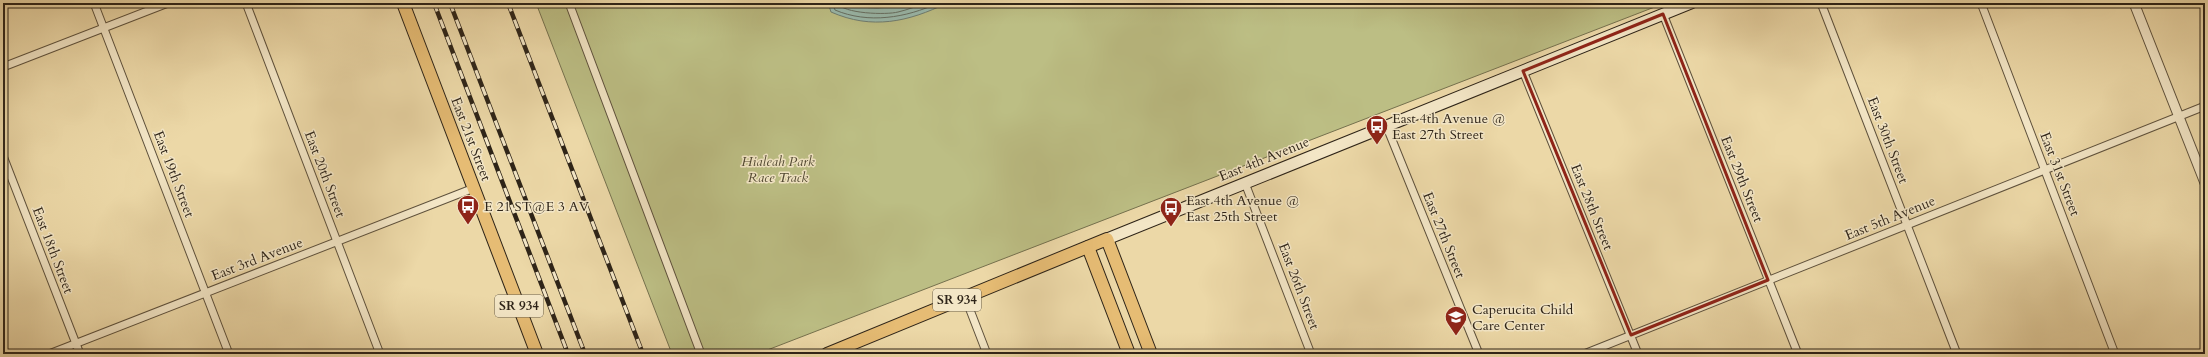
<svg xmlns="http://www.w3.org/2000/svg" width="2208" height="357" viewBox="0 0 2208 357" font-family="Cardo,serif">
	<style>
		.green { fill: #bcbe84; stroke: #75714e }
		.water { fill: #99b9ac; stroke: #6e7d71 }
		.lines { fill: none; stroke-linecap: round; stroke-linejoin: round }
		.shore { stroke: #646e62; stroke-width: 1 }
		.minor-casing { stroke: #5e513c; stroke-width: 9 }
		.tertiary-casing { stroke: #5e513c; stroke-width: 11 }
		.secondary-casing { stroke: #2e2418; stroke-width: 13 }
		.primary-casing { stroke: #2e2418; stroke-width: 14 }
		.minor { stroke: #f3e6c6; stroke-width: 7 }
		.tertiary { stroke: #f3e6c6; stroke-width: 9 }
		.secondary { stroke: #f3e6c6; stroke-width: 11 }
		.primary { stroke: #e6bc74; stroke-width: 12 }
		.rail-casing { stroke: #2e2418; stroke-width: 4.5 }
		.rail { stroke: #f3e6c6; stroke-width: 3; stroke-dasharray: 9; stroke-linecap: butt }
		.marked { fill: none; stroke: #8f2418; stroke-width: 3; stroke-linejoin: round }
		.labels { text-anchor: middle; dominant-baseline: central; stroke-width: 3; stroke-linejoin: round; paint-order: stroke }
		.shield { fill: #f3e6c6; stroke: #695e4c; stroke-width: 1 }
		.shield-label { font-size: 13px; font-weight: bold; fill: #2e2418 }
		.poi-label { font-size: 14px; fill: #2e2418; stroke: #f3e6c6; text-anchor: start }
		.street-label { font-size: 14px; fill: #2e2418; stroke: #f3e6c6 }
		.park-label { font-size: 14px; font-style: italic; fill: #524a33; stroke: #f3e6c6 }
	</style>
	<rect width="100%" height="100%" fill="#ecd8a7"/>
	<filter id="stains"><feTurbulence type="fractalNoise" baseFrequency=".005" numOctaves="4"/><feColorMatrix values="0 0 0 0 .2 0 0 0 0 .09 0 0 0 0 .02 0 0 0 .5 -.17"/></filter>
	<radialGradient id="worn" r=".72"><stop offset=".6" stop-color="#630" stop-opacity="0"/><stop offset="1" stop-color="#630" stop-opacity=".3"/></radialGradient>
	<path class="green" d="M536,3H1665L757,354H672Z"/>
	<path class="water" d="M828,3H947C908,22 872,30 831,12Z"/>
	<g class="lines">
		<g class="shore">
			<path d="M832,3L835,10C868,24 906,18 938,3"/>
			<path d="M837,3C843,14 887,15 898,12C907,10 917,6 926,3"/>
			<path d="M847,3C863,10 891,9 907,3"/>
		</g>
		<g class="minor-casing">
			<g id="minor">
				<path d="M94,3L229,354"/>
				<path d="M246,3L380,354"/>
				<path d="M569,3L701,354"/>
				<path d="M1821,3L1957,354"/>
				<path d="M1981,3L2115,354"/>
				<path d="M1663,14L1798,354"/>
				<path d="M3,67L168,3"/>
				<path d="M1523,71L1638,354"/>
				<path d="M1386,125L1479,354"/>
				<path d="M3,156L80,354"/>
				<path d="M1245,183L1311,354"/>
				<path d="M965,297L987,354"/>
				<path d="M49,354L474,188"/>
				<path d="M1584,354L2205,106"/>
			</g>
		</g>
		<g class="tertiary-casing">
			<path id="tertiary" d="M2134,3L2205,183"/>
		</g>
		<g class="secondary-casing">
			<path id="secondary" d="M1107,239L1691,3"/>
		</g>
		<g class="primary-casing">
			<g id="primary">
				<path d="M403,3L537,354"/>
				<path d="M1088,247L1129,354"/>
				<path d="M827,354L1107,239L1151,354"/>
			</g>
		</g>
		<use href="#minor" class="minor"/>
		<use href="#tertiary" class="tertiary"/>
		<use href="#secondary" class="secondary"/>
		<use href="#primary" class="primary"/>
		<g class="rail-casing">
			<g id="rail">
				<path d="M434,3L568,354"/>
				<path d="M450,3L585,354"/>
				<path d="M508,3L643,354"/>
			</g>
		</g>
		<use href="#rail" class="rail"/>
	</g>
	<path class="marked" d="M1663,14L1768,280L1631,335L1523,71Z"/>
	<defs>
		<g id="bus-pin" transform="scale(1.15)"><path d="M0 17L-7.5 6A9.5 9.5 0 1 1 7.5 6Z" fill="#8f2418" stroke="#f3e6c6"/><path d="M-5-6H5V4H4V6H2V4H-2V6H-4V4H-5ZM-3.5-4V0h7V-4ZM-3.5 1.2v1.5H-2V1.2ZM2 1.2v1.5H3.5V1.2Z" fill="#fff"/></g>
		<g id="school-pin" transform="scale(1.15)"><path d="M0 17L-7.5 6A9.5 9.5 0 1 1 7.5 6Z" fill="#8f2418" stroke="#f3e6c6"/><path d="M0-5L7-2L0 1L-7-2ZM-4 1L0 2.5L4 1V4Q0 6-4 4Z" fill="#fff"/></g>
	</defs>
	<g fill-rule="evenodd">
		<use href="#bus-pin" x="1377" y="126"/>
		<use href="#bus-pin" x="468" y="206"/>
		<use href="#bus-pin" x="1171" y="208"/>
		<use href="#school-pin" x="1456" y="317"/>
	</g>
	<g class="labels">
		<g class="shield">
			<rect x="933" y="289" width="48" height="22" rx="3"/>
			<rect x="495" y="295" width="48" height="22" rx="3"/>
		</g>
		<g class="shield-label">
			<text x="957" y="300">SR 934</text>
			<text x="519" y="306">SR 934</text>
		</g>
		<g class="poi-label">
			<text x="1392" y="118">East 4th Avenue @<tspan x="1392" dy="16">East 27th Street</tspan></text>
			<text x="1186" y="200">East 4th Avenue @<tspan x="1186" dy="16">East 25th Street</tspan></text>
			<text x="484" y="206">E 21 ST@E 3 AV</text>
			<text x="1472" y="309">Caperucita Child<tspan x="1472" dy="16">Care Center</tspan></text>
		</g>
		<g class="street-label">
			<text transform="translate(471 139) rotate(69)">East 21st Street</text>
			<text transform="translate(1888 140) rotate(69)">East 30th Street</text>
			<text transform="translate(1264 159) rotate(-22)">East 4th Avenue</text>
			<text transform="translate(174 174) rotate(69)">East 19th Street</text>
			<text transform="translate(325 174) rotate(69)">East 20th Street</text>
			<text transform="translate(2060 174) rotate(69)">East 31st Street</text>
			<text transform="translate(1742 179) rotate(68)">East 29th Street</text>
			<text transform="translate(1592 207) rotate(68)">East 28th Street</text>
			<text transform="translate(1890 218) rotate(-22)">East 5th Avenue</text>
			<text transform="translate(1444 235) rotate(68)">East 27th Street</text>
			<text transform="translate(53 250) rotate(69)">East 18th Street</text>
			<text transform="translate(257 259) rotate(-21)">East 3rd Avenue</text>
			<text transform="translate(1299 286) rotate(69)">East 26th Street</text>
		</g>
		<g class="park-label">
			<text x="778" y="161">Hialeah Park<tspan x="778" dy="16">Race Track</tspan></text>
		</g>
	</g>
	<rect width="2208" height="357" fill="none" stroke="#ecd8a7" stroke-width="16"/>
	<rect x="4" y="4" width="2200" height="349" fill="none" stroke="#2e2418" stroke-width="2"/>
	<rect x="8" y="8" width="2192" height="341" fill="none" stroke="#2e2418"/>
	<rect width="100%" height="100%" filter="url(#stains)"/>
	<rect width="100%" height="100%" fill="url(#worn)"/>
</svg>
